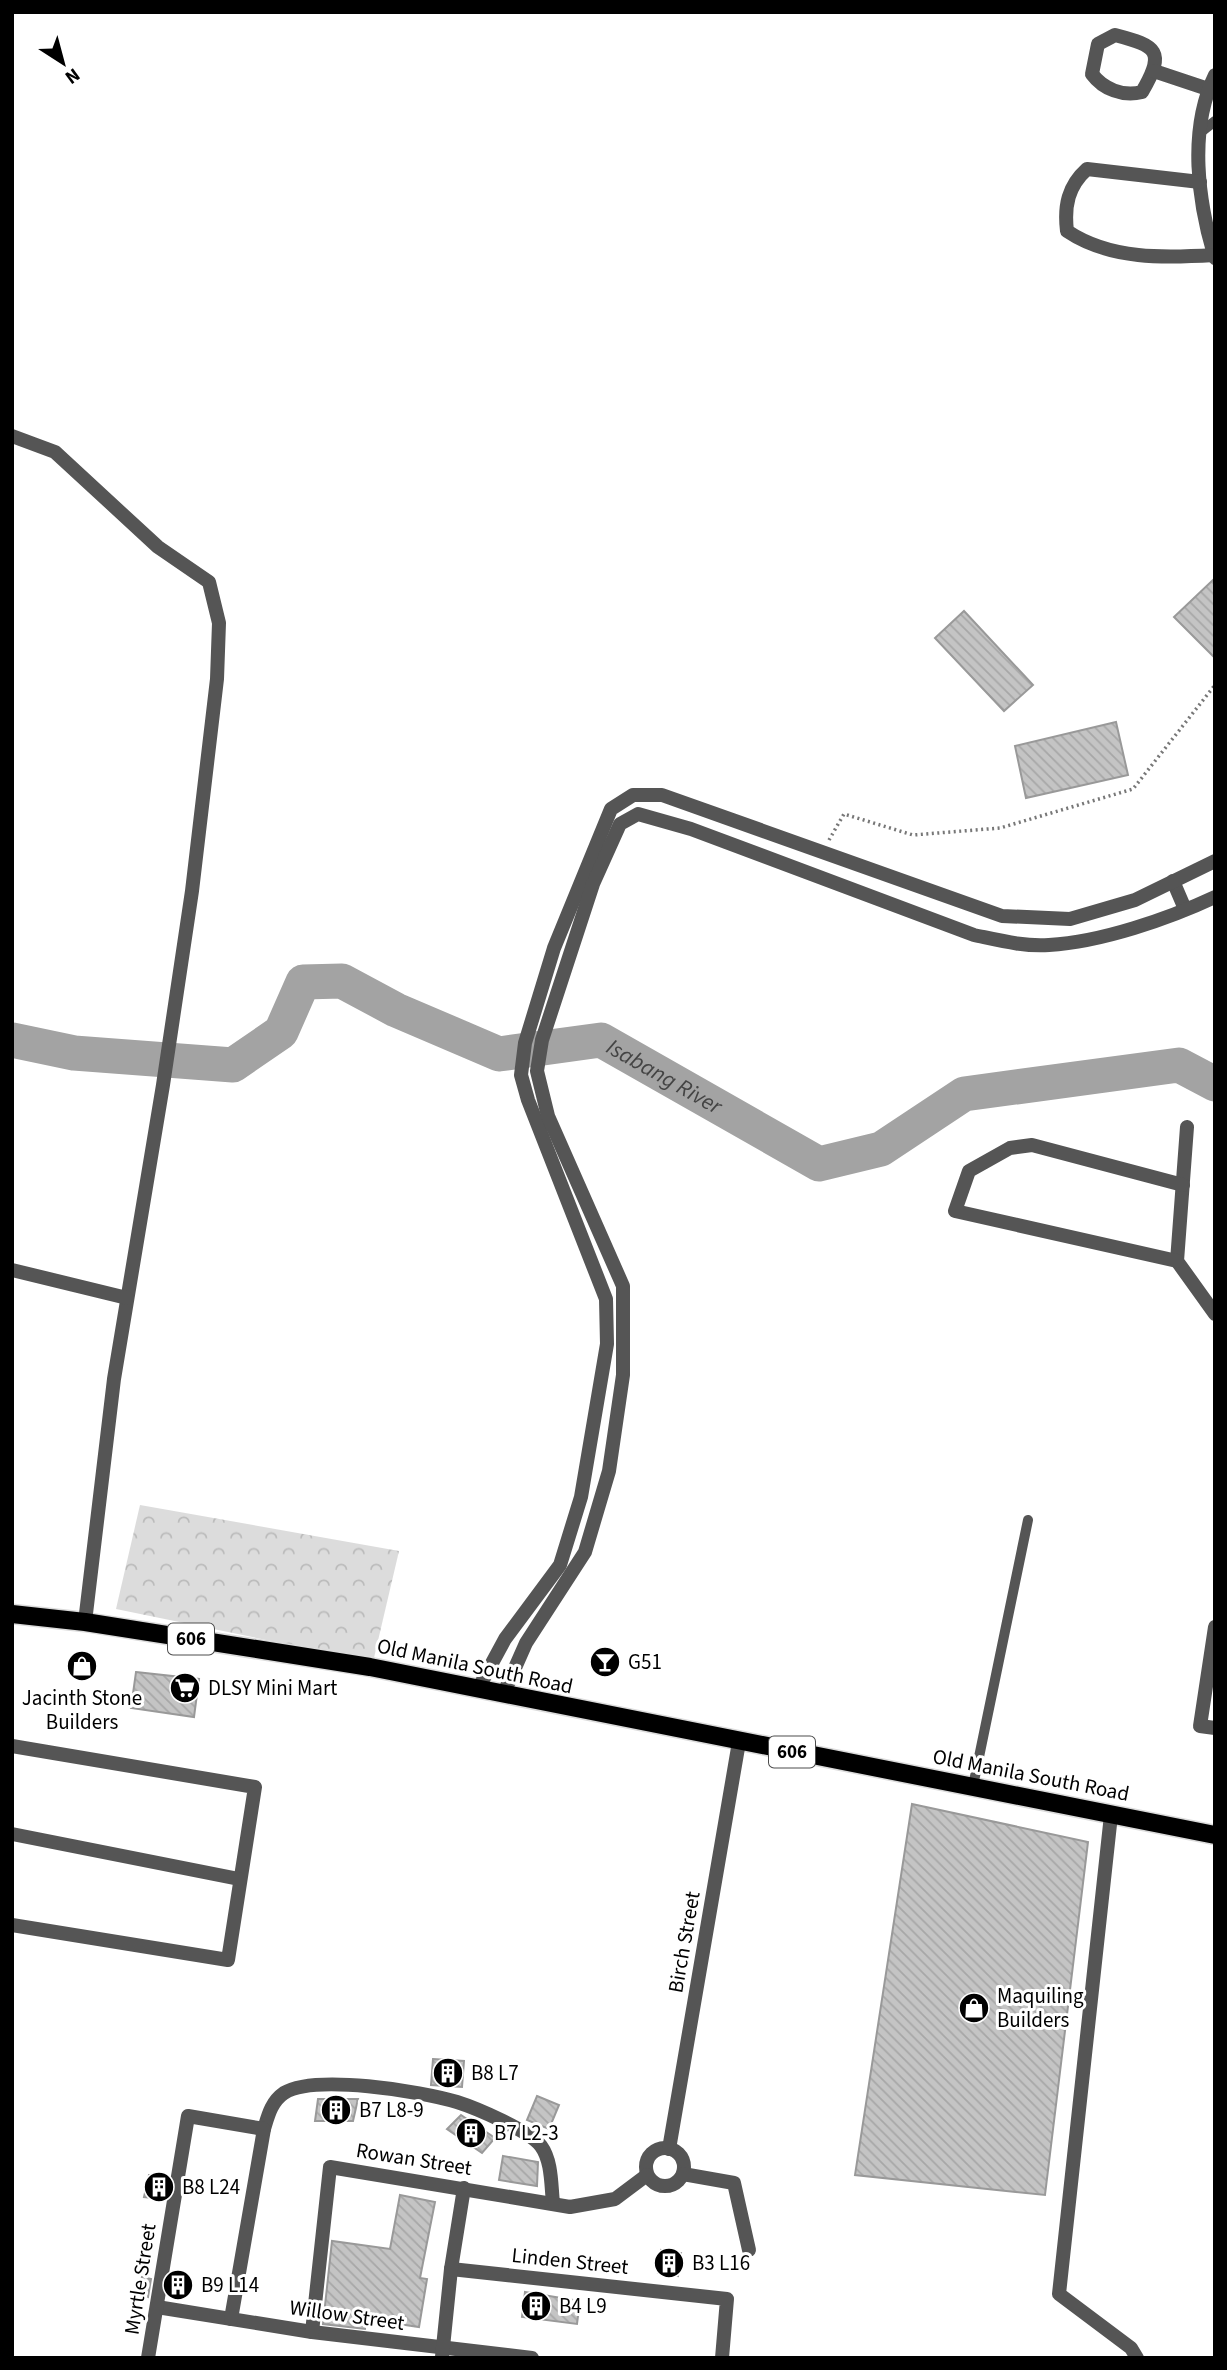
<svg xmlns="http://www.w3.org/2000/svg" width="1227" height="2370" viewBox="0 0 1227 2370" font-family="'Source Sans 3',sans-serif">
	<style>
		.park { fill: url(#park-crowns) }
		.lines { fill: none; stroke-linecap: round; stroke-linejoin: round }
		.river { stroke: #a3a3a3; stroke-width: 35 }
		.building { fill: url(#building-back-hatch); stroke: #999; stroke-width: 2 }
		.primary-casing { stroke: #dbdbdb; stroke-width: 21 }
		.path { stroke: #777; stroke-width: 3.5; stroke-dasharray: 2 3.5; stroke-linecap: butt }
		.service { stroke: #555; stroke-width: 10 }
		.minor { stroke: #555; stroke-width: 14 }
		.primary { stroke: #000; stroke-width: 18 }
		.labels { text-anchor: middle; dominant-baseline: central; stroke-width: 6; stroke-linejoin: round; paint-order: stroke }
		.shield { fill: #fff; stroke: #4c4c4c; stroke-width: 2 }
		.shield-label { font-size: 19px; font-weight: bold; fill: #000 }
		.poi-label { font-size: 21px; fill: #000; stroke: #fff; text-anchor: start }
		.street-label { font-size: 21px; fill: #000; stroke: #fff }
		.water-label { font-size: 23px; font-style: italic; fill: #444; stroke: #fff }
	</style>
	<defs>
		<pattern id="park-crowns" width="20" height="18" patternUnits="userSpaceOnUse" patternTransform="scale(1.75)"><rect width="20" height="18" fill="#dcdcdc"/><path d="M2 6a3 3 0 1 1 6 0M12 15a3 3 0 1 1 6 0" fill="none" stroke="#bbb"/></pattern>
		<pattern id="building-back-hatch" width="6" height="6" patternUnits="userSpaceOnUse" patternTransform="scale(1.75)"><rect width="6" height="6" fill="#c4c4c4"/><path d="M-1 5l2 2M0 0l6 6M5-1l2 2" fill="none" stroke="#a7a7a7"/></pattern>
	</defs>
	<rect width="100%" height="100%" fill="#fff"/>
	<path class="park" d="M140,1505L399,1551L373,1662L116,1609Z"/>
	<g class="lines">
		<path class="river" id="s1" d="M12,1040L74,1053L233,1065L281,1032L303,982L342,981L396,1010L499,1054L601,1040L819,1164L881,1149L964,1094L1179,1065L1215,1084"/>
	</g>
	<g class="building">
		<path d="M1215,578V658L1174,617Z"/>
		<path d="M964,611L1033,685L1004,711L935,638Z"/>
		<path d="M1116,722L1128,775L1026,798L1015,746Z"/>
		<path d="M136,1672L199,1679L194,1717L131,1708Z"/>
		<path d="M912,1804L1088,1842L1045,2195L855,2175Z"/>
		<path d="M433,2059L464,2061L462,2087L431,2085Z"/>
		<path d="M537,2096L559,2105L549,2129L527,2120Z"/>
		<path d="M318,2099H358L353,2121H315Z"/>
		<path d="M461,2115L495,2138L482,2153L447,2129Z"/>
		<path d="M503,2156L538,2162L537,2186L499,2180Z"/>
		<path d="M149,2175L168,2177L164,2199L144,2197Z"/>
		<path d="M400,2195L435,2202L420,2278L427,2279L419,2327L366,2319L365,2329L323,2324L332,2241L390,2249Z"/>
		<path d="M661,2250L681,2253L678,2276L658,2273Z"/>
		<path d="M172,2274L187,2276L184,2297L169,2294Z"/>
		<path d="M142,2277L151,2279L148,2297L137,2295Z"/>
		<path d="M525,2292L580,2301L577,2324L522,2317Z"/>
	</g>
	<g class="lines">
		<g class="primary-casing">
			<path id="primary" d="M12,1614L85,1622L370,1667L1215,1835"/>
		</g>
		<path class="path" d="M829,840L844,814L913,835L1000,828L1133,789L1215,685"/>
		<g class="service">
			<path d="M1201,132L1215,121"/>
			<path d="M973,1786L1028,1520"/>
		</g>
		<g class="minor">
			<path d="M1115,35C1157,46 1166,51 1142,92C1123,97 1103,89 1092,74L1098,44Z"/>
			<path d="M1154,71L1208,89"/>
			<path d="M1215,75C1188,130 1198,202 1215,258"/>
			<path d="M1200,182L1087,169C1068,186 1064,206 1067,231C1110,260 1165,258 1214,255"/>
			<path d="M12,436L55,452L158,547L209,582L219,623L217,679L192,891L163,1085L114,1379L85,1622"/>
			<path d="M1173,881L1185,909"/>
			<path d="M1187,1127L1177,1261L1215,1314"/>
			<path d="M1177,1261L955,1211L969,1171L1010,1148L1032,1145L1183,1185"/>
			<path d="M12,1270L127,1298"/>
			<path d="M1215,1627L1200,1726L1215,1728"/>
			<path d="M478,1689L505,1639L560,1565L581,1497L607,1344L606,1299L528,1100L521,1075L525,1043L554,948L611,809L633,795H662L1002,916L1070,919L1135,900L1215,861"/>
			<path d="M503,1695L526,1643L585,1552L609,1471L623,1375V1286L548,1116L537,1071L542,1040L593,884L620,824L638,814L691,829L974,935C998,940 1025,947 1049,945C1101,942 1168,919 1215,897"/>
			<path d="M12,1746L255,1787L228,1960L12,1925"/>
			<path d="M1111,1815L1059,2294L1131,2348L1137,2358"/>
			<path d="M12,1834L239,1879"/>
			<circle cx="665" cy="2167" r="19"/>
			<path d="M669,2149L739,1742"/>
			<path d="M683,2174L734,2183L749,2250"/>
			<path d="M451,2269L727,2299L722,2358"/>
			<path d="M157,2307L312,2332L532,2358"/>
			<path d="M231,2319L264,2129C268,2116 271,2102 284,2093C314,2074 421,2091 457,2102C476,2108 530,2131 541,2146C552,2161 551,2185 553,2203"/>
			<path d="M312,2332L330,2167L570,2207L615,2199L647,2175"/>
			<path d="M442,2357L451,2269L464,2188"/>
			<path d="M148,2358L188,2116L264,2129"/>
		</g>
		<use href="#primary" class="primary"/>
	</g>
	<defs>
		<g id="bar-disc" transform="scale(1.575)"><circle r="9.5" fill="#000" stroke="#fff"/><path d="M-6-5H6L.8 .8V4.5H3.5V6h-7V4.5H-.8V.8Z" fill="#fff"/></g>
		<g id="shop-disc" transform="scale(1.575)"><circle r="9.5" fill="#000" stroke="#fff"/><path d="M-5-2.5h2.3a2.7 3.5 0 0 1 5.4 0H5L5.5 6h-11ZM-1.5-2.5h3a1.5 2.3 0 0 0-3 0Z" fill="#fff"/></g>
		<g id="supermarket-disc" transform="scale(1.575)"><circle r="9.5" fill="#000" stroke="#fff"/><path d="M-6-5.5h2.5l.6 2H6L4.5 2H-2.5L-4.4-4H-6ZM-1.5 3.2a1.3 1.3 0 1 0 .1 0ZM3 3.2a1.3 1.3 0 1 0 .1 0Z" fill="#fff"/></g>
		<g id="building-disc" transform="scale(1.575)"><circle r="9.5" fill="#000" stroke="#fff"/><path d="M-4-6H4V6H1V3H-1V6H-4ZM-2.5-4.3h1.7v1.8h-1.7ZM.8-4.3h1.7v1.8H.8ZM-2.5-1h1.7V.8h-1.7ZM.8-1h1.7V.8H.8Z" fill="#fff"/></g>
	</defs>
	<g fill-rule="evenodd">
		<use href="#bar-disc" x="605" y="1662"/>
		<use href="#shop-disc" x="82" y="1666"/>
		<use href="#supermarket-disc" x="185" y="1688"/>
		<use href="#shop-disc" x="974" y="2008"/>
		<use href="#building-disc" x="448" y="2073"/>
		<use href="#building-disc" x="336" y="2110"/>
		<use href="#building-disc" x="471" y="2133"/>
		<use href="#building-disc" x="159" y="2187"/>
		<use href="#building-disc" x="669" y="2263"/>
		<use href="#building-disc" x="178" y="2285"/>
		<use href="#building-disc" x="536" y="2306"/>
	</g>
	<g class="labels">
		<g class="shield">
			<rect x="168" y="1623.5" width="46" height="31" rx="5"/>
			<rect x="769" y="1736.5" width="46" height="31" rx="5"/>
		</g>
		<g class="shield-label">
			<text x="191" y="1639">606</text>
			<text x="792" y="1752">606</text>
		</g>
		<g class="poi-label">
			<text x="628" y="1662">G51</text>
			<text x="208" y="1688">DLSY Mini Mart</text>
			<text x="82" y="1698" text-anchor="middle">Jacinth Stone<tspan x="82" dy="24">Builders</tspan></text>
			<text x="997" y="1996">Maquiling<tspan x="997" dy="24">Builders</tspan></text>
			<text x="471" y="2073">B8 L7</text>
			<text x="359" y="2110">B7 L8-9</text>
			<text x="494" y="2133">B7 L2-3</text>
			<text x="182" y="2187">B8 L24</text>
			<text x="692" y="2263">B3 L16</text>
			<text x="201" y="2285">B9 L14</text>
			<text x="559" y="2306">B4 L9</text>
		</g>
		<g class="street-label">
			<text transform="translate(475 1666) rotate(12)">Old Manila South Road</text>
			<text transform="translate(1031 1775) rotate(11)">Old Manila South Road</text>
			<text transform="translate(684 1942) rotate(-80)">Birch Street</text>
			<text transform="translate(414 2159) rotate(9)">Rowan Street</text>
			<text transform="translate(570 2261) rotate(6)">Linden Street</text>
			<text transform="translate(140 2279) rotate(-81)">Myrtle Street</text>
			<text transform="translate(347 2315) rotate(8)">Willow Street</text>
		</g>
		<g class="water-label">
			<text stroke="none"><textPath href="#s1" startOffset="724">Isabang River</textPath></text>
		</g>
	</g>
	<rect width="1227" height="2370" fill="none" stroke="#000000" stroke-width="28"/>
	<g transform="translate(63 63) rotate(144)" stroke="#ffffff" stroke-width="5" paint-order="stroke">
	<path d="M0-5L12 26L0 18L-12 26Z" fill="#000000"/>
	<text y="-10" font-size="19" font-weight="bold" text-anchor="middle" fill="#000000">N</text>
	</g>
</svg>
